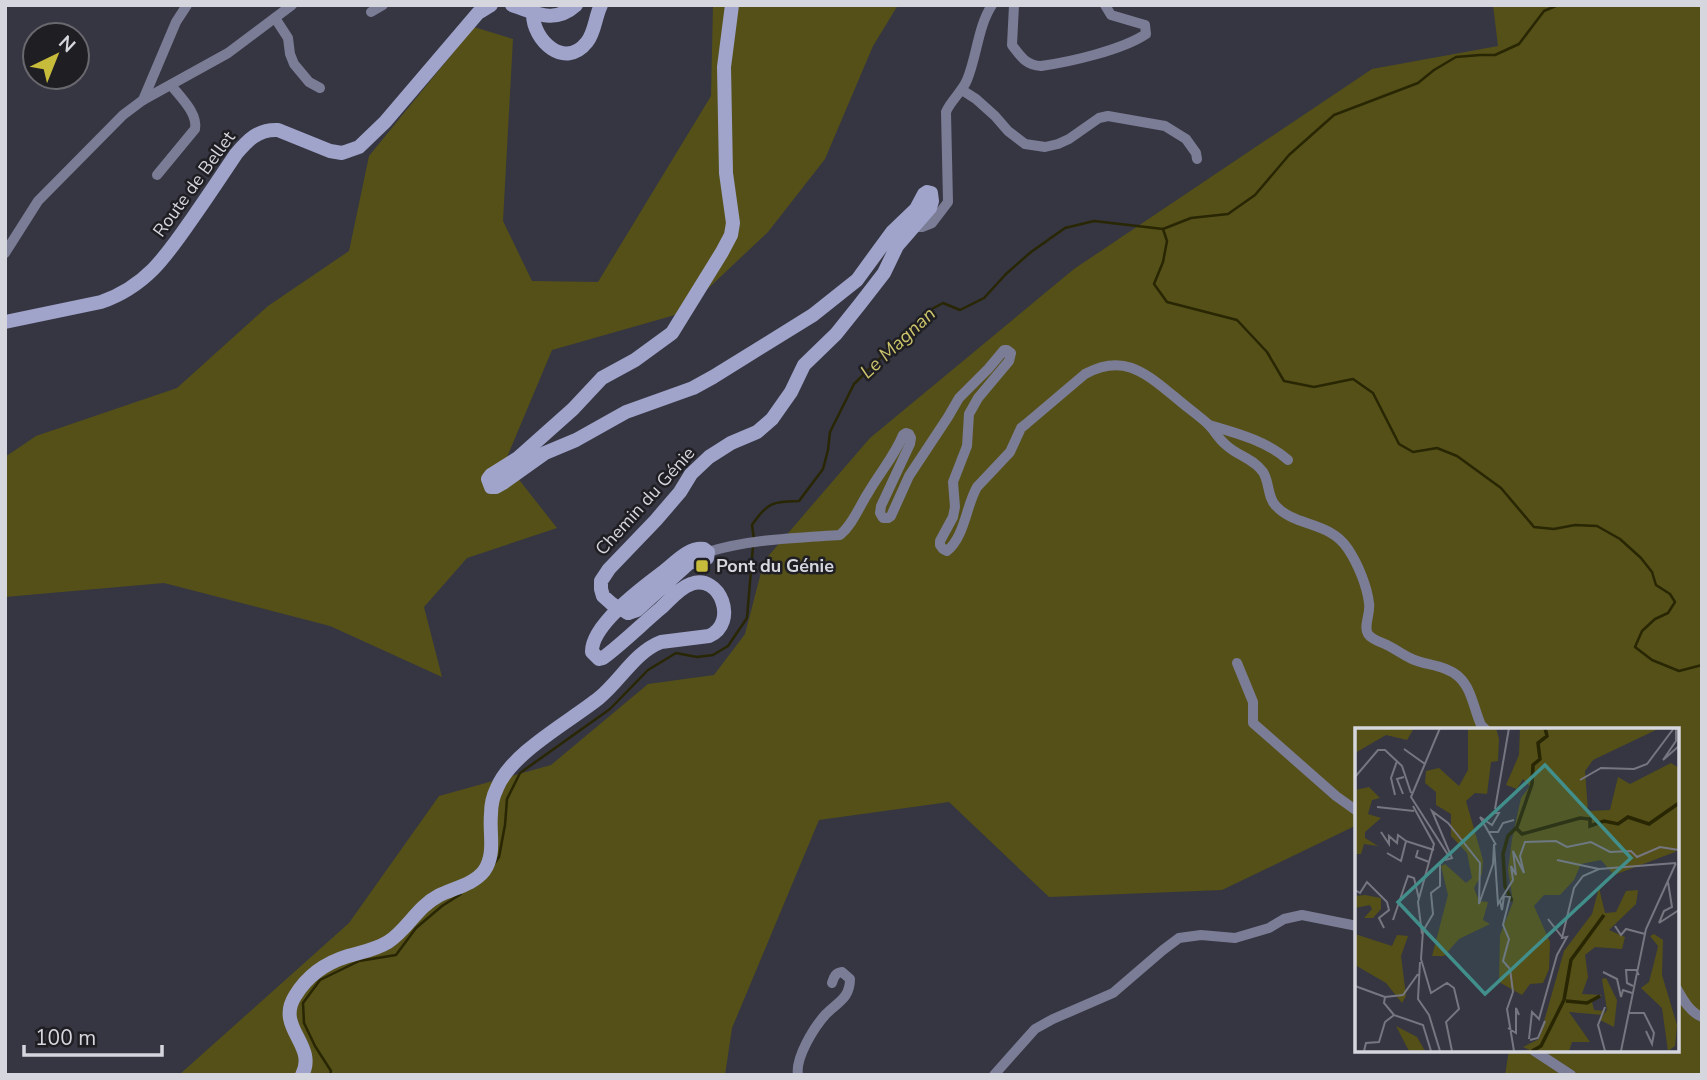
<svg xmlns="http://www.w3.org/2000/svg" width="1707" height="1080" viewBox="0 0 1707 1080" font-family="'Nunito Sans',sans-serif">
	<style>
		.green { fill: #555018 }
		.lines { fill: none; stroke-linecap: round; stroke-linejoin: round }
		.stream { stroke: #292604; stroke-width: 2.5 }
		.street { stroke: #7b7c95; stroke-width: 10 }
		.secondary { stroke: #a0a3ca; stroke-width: 14 }
		.secondary-bridge { stroke: #a0a3ca; stroke-width: 14 }
		.poi-dot { fill: #c7bb3c; stroke: #1e1e23; stroke-width: 2.5 }
		.labels { text-anchor: middle; dominant-baseline: central; stroke-width: 5; stroke-linejoin: round; paint-order: stroke }
		.street-label { font-size: 18px; fill: #d6d7de; stroke: #1e1e23 }
		.poi-label { font-size: 18px; font-weight: bold; fill: #d6d7de; stroke: #1e1e23; text-anchor: start }
		.water-label { font-size: 19px; font-style: italic; fill: #cdc56b; stroke: #1e1e23 }
		.inset-river { fill: none; stroke: #292604; stroke-width: 3.5 }
		.inset-road { fill: none; stroke: #757680; stroke-width: 2 }
		.view { fill: #418e8a; fill-opacity: 0.15; stroke: #418e8a; stroke-width: 3.5 }
		.inset-edge { fill: none; stroke: #d6d7de; stroke-width: 3.5 }
	</style>
	<rect width="100%" height="100%" fill="#353641"/>
	<g class="green">
		<path d="M713,5H898L873,46L825,159L768,232L682,313L552,350L505,462L557,528L467,558L424,607L442,677L330,626L164,583L5,597V457L36,436L177,388L268,306L349,251L369,156L474,27L513,39L503,221L532,281L598,282L711,96Z"/>
		<path d="M1493,5H1702V1075H1505L1509,1050H1677V730H1357V825L1222,890L1049,897L949,802L819,820L732,1028L725,1075H179L349,923L439,796L551,765L648,684L714,675L745,634L764,561L870,438L1074,269L1372,69L1498,46Z"/>
	</g>
	<g class="lines">
		<g class="stream">
			<path d="M1163,229L1191,218L1228,214L1255,195L1289,155L1334,115L1418,83L1434,70L1456,57L1480,55H1495L1519,44L1544,11L1558,5"/>
			<path d="M754,539L752,525C768,502 771,502 799,501L823,469L828,450L830,432L854,384L928,311L943,303L960,310L984,298L1006,274L1031,252L1065,228L1094,221L1163,229L1167,241L1163,262L1154,284L1167,302L1237,320L1267,352L1284,381L1314,387L1353,379L1373,393L1399,444L1413,452L1437,448L1457,456L1501,488L1534,527L1554,529L1575,525L1597,526L1620,539L1641,558L1652,572L1656,585L1670,594L1675,602L1668,613L1655,619L1642,631L1635,647L1652,660L1679,671L1702,665"/>
			<path d="M494,864L499,857L505,825L507,799L520,773L610,709L648,670L676,653L697,657L713,655L728,646L747,618L753,546"/>
			<path d="M330,1075L331,1071L315,1046L304,1023L303,1003L320,980L359,961L396,955L416,928L442,906L461,894"/>
		</g>
		<g class="street">
			<path d="M1014,5L1012,45C1021,57 1026,65 1041,66C1070,62 1122,50 1146,34L1145,25L1111,15L1105,5"/>
			<path d="M371,12L383,5"/>
			<path d="M275,18L288,38L290,54L294,64L309,82L320,88"/>
			<path d="M962,90L976,99L995,116L1008,131L1025,144L1045,147L1058,144L1069,139L1099,118L1108,116L1165,126L1186,139L1196,153L1197,159"/>
			<path d="M143,100L176,22L187,5"/>
			<path d="M157,175L195,129C198,113 180,97 171,85"/>
			<path d="M914,227H922L932,223L948,202L946,112C951,100 962,92 967,80C977,56 978,26 992,5"/>
			<path d="M5,253L38,201L123,115L143,100L228,53L292,5"/>
			<path d="M1209,425C1236,433 1267,441 1288,460"/>
			<path d="M708,552C751,539 796,538 840,535C853,524 859,507 868,493C880,472 894,457 903,435L906,433L909,434L911,438L910,444L881,506L880,513L883,518H888L891,516L909,476L948,417L959,398L988,369L1004,350H1007L1011,353L1009,361L978,398L969,414L967,446L953,482L955,507L953,517L940,541V545L943,549L947,551C965,536 966,506 977,487L1010,452L1021,428L1026,424L1085,374C1124,353 1145,373 1175,397C1185,406 1197,414 1208,424C1214,430 1218,438 1225,444C1237,456 1253,458 1263,472C1270,483 1267,497 1276,506C1295,527 1330,521 1348,549C1358,564 1367,586 1369,603C1371,613 1363,626 1368,634C1372,640 1381,642 1387,645C1395,649 1402,654 1410,658C1425,666 1445,664 1459,677C1472,689 1474,710 1481,725L1486,730"/>
			<path d="M1237,663L1253,702V723L1336,796L1357,811"/>
			<path d="M1677,989C1683,1000 1690,1012 1702,1017"/>
			<path d="M1533,1050L1571,1075"/>
			<path d="M798,1075C795,1058 814,1027 826,1014C838,1002 850,998 850,979L842,972C835,973 834,977 832,983"/>
			<path d="M994,1075L1035,1029L1053,1019L1113,993L1163,950L1179,938L1201,935L1235,938L1269,928L1284,919L1302,915L1357,926"/>
		</g>
		<g class="secondary">
			<path d="M512,5C534,12 554,25 576,5"/>
			<path d="M533,14C533,41 565,70 587,42C595,32 595,17 601,5"/>
			<path d="M5,322L101,302C147,286 167,255 194,216C208,196 222,175 236,154C248,140 258,129 278,130L330,151L342,153L359,147L385,122L478,13L491,5"/>
			<path d="M612,604L603,596L601,589V581L609,569L656,520L680,492L691,474L709,457L731,443L757,432L772,419L791,392L804,365L836,334L860,304L884,273L897,246L930,208L932,201L931,193L927,192L924,194L916,209L892,232L857,280L813,315L713,377L693,388L626,412L576,440L545,453L503,483L496,487H491L488,479L491,475L518,458L573,409L602,378L635,360L672,333L722,252L731,235L733,223L726,173L724,67L732,5"/>
			<path d="M302,1075C318,1045 275,1028 295,996C307,976 325,963 348,956C362,952 375,950 388,942C407,930 417,907 438,896C453,888 473,885 484,871C496,854 489,833 491,814C491,806 493,796 497,788C511,753 569,722 599,698C620,681 635,652 661,642L709,636C739,623 720,573 691,584C679,588 670,600 661,608C641,625 623,643 603,658L599,659L592,652C591,625 643,587 663,572C675,563 688,547 704,549L708,552L707,558L689,563L637,610L628,613"/>
		</g>
		<path class="secondary-bridge" d="M612,604L628,613"/>
	</g>
	<rect class="poi-dot" x="695" y="559" width="14" height="14" rx="3.5"/>
	<g class="labels">
		<g class="street-label">
			<text transform="translate(194 184) rotate(-54)">Route de Bellet</text>
			<text transform="translate(645 501) rotate(-48)">Chemin du Génie</text>
		</g>
		<g class="poi-label">
			<text x="716" y="566">Pont du Génie</text>
		</g>
		<g class="water-label">
			<text transform="translate(898 343) rotate(-43)">Le Magnan</text>
		</g>
	</g>
	<g transform="translate(1355 728)">
		<rect width="324" height="324" fill="#353641"/>
		<path d="M0,0H59L52,12L31,7L0,25ZM113,0H141L144,11L143,33L136,34L132,66L120,65L111,73L128,132L127,146L119,160L124,173L133,174L128,192L135,196L104,211L89,228H77L93,167L86,138L90,136L111,155L117,150L112,125L96,108V86L81,77V64L70,55L71,43L84,40L104,58L113,42ZM165,0H305L238,32L230,43L233,83L255,82L263,49L275,56L316,35L324,40V117L320,124L259,147L246,132L226,136L219,152L205,167H189L179,178L195,214L194,241L188,255L175,256L167,267L144,254L145,207L158,174L153,142L157,111L166,70L175,58L168,51L162,61L151,57L164,27ZM14,59L25,70L17,72L13,86L26,90L10,104V110L23,118L9,116L6,126H0V62ZM244,160L250,185L261,184L271,163L283,162L281,176L254,202L270,209L267,221L240,219L230,227L233,249L227,266L247,267L237,274L239,282L250,283L248,287L214,284L235,314H217L214,323H166L175,322L168,319L184,311L209,223L237,186ZM10,167L26,170V181L18,190H9L17,181L15,177L0,180V168ZM0,206L37,218L42,207L53,208L46,228L51,268L47,275L31,255L0,237ZM299,206L308,212L307,247L322,297L320,318L313,323L307,280L286,260L294,254L301,227L303,218L295,208ZM251,250L262,272L259,299L245,292L252,282L247,251ZM41,298L62,309L70,323H54Z" fill="#555018"/>
		<path class="inset-river" d="M162,99L177,56L178,37L185,31L183,15L192,8L190,0M157,173L150,158L148,126L153,108L161,100L167,106L225,90L235,91V98L249,93L263,96L273,89L294,96L324,75M211,273L232,275L245,268M177,323L186,318L209,272L216,232L249,187"/>
		<path class="inset-road" d="M85,0L56,69L93,127L85,136V158L76,165L78,186L68,203L66,231L76,265L92,255L99,260L104,281L91,294L97,323M321,0V13L308,32L324,18M49,21L70,36M0,49L23,22H30L47,38L56,65M225,52L246,40L279,41L292,36L319,0M48,66L42,51L49,49M40,67L36,50L42,33M58,78L79,116L63,174L67,206M22,79L59,83M140,81L154,0M138,85H144L137,97L125,89L141,117M26,104L34,116V108L42,115L43,107L51,113M133,104H143L148,95L159,92M63,122L61,129L74,134M32,125L46,133L51,113L79,122M90,132L97,130L77,83L93,95L125,135L124,176L138,136L139,116L143,176L158,152L156,138L161,147L158,123L169,145L165,128L170,114L201,113L212,119L236,114L255,124L276,123L282,129L305,119L324,122M202,132L244,141M0,162L5,165L12,154L32,174L34,182L24,190L29,200M145,173L147,182L149,168L155,169L148,197L154,211L148,233L155,241L158,264L152,281L159,323M193,191L207,209M38,192L53,148L59,150L64,171M304,195L309,183L317,179L313,154M304,195L324,182M260,198L266,207L271,201L290,206M65,234L63,271L74,287L85,323M248,244L262,251L266,269L268,262L277,265M0,258L30,269M278,258L272,255L271,242H281L284,247M30,269L48,267L63,246M30,269L29,275L39,287M250,279L243,297L250,323M273,285H289L299,305L297,316L291,303M153,300L161,305V280L164,287M174,311L177,284L184,291L202,227L212,209L207,210L219,160L228,148L244,141L321,135M175,312L183,310L190,293M9,323L11,315L24,314L30,294L39,287L68,297L76,323M266,323L291,201L321,135"/>
		<path class="view" d="M190,37L276,130L130,266L43,174Z"/>
		<rect width="324" height="324" class="inset-edge"/>
	</g>
	<rect width="1707" height="1080" fill="none" stroke="#d6d7de" stroke-width="14"/>
	<g transform="translate(56 56) rotate(43)"><circle r="33" fill="#1e1e23" stroke="#68686e" stroke-width="2"/>
	<path d="M0-5L12 26L0 18L-12 26Z" fill="#c7bb3c"/>
	<text y="-10" font-size="19" font-weight="bold" text-anchor="middle" fill="#d6d7de">N</text>
	</g>
	<path d="M24 1045v10h138v-10" fill="none" stroke="#d6d7de" stroke-width="3.5"/>
	<text x="35" y="1045" font-size="21" fill="#d6d7de" stroke="#1e1e23" stroke-width="5" paint-order="stroke">100 m</text>
</svg>
